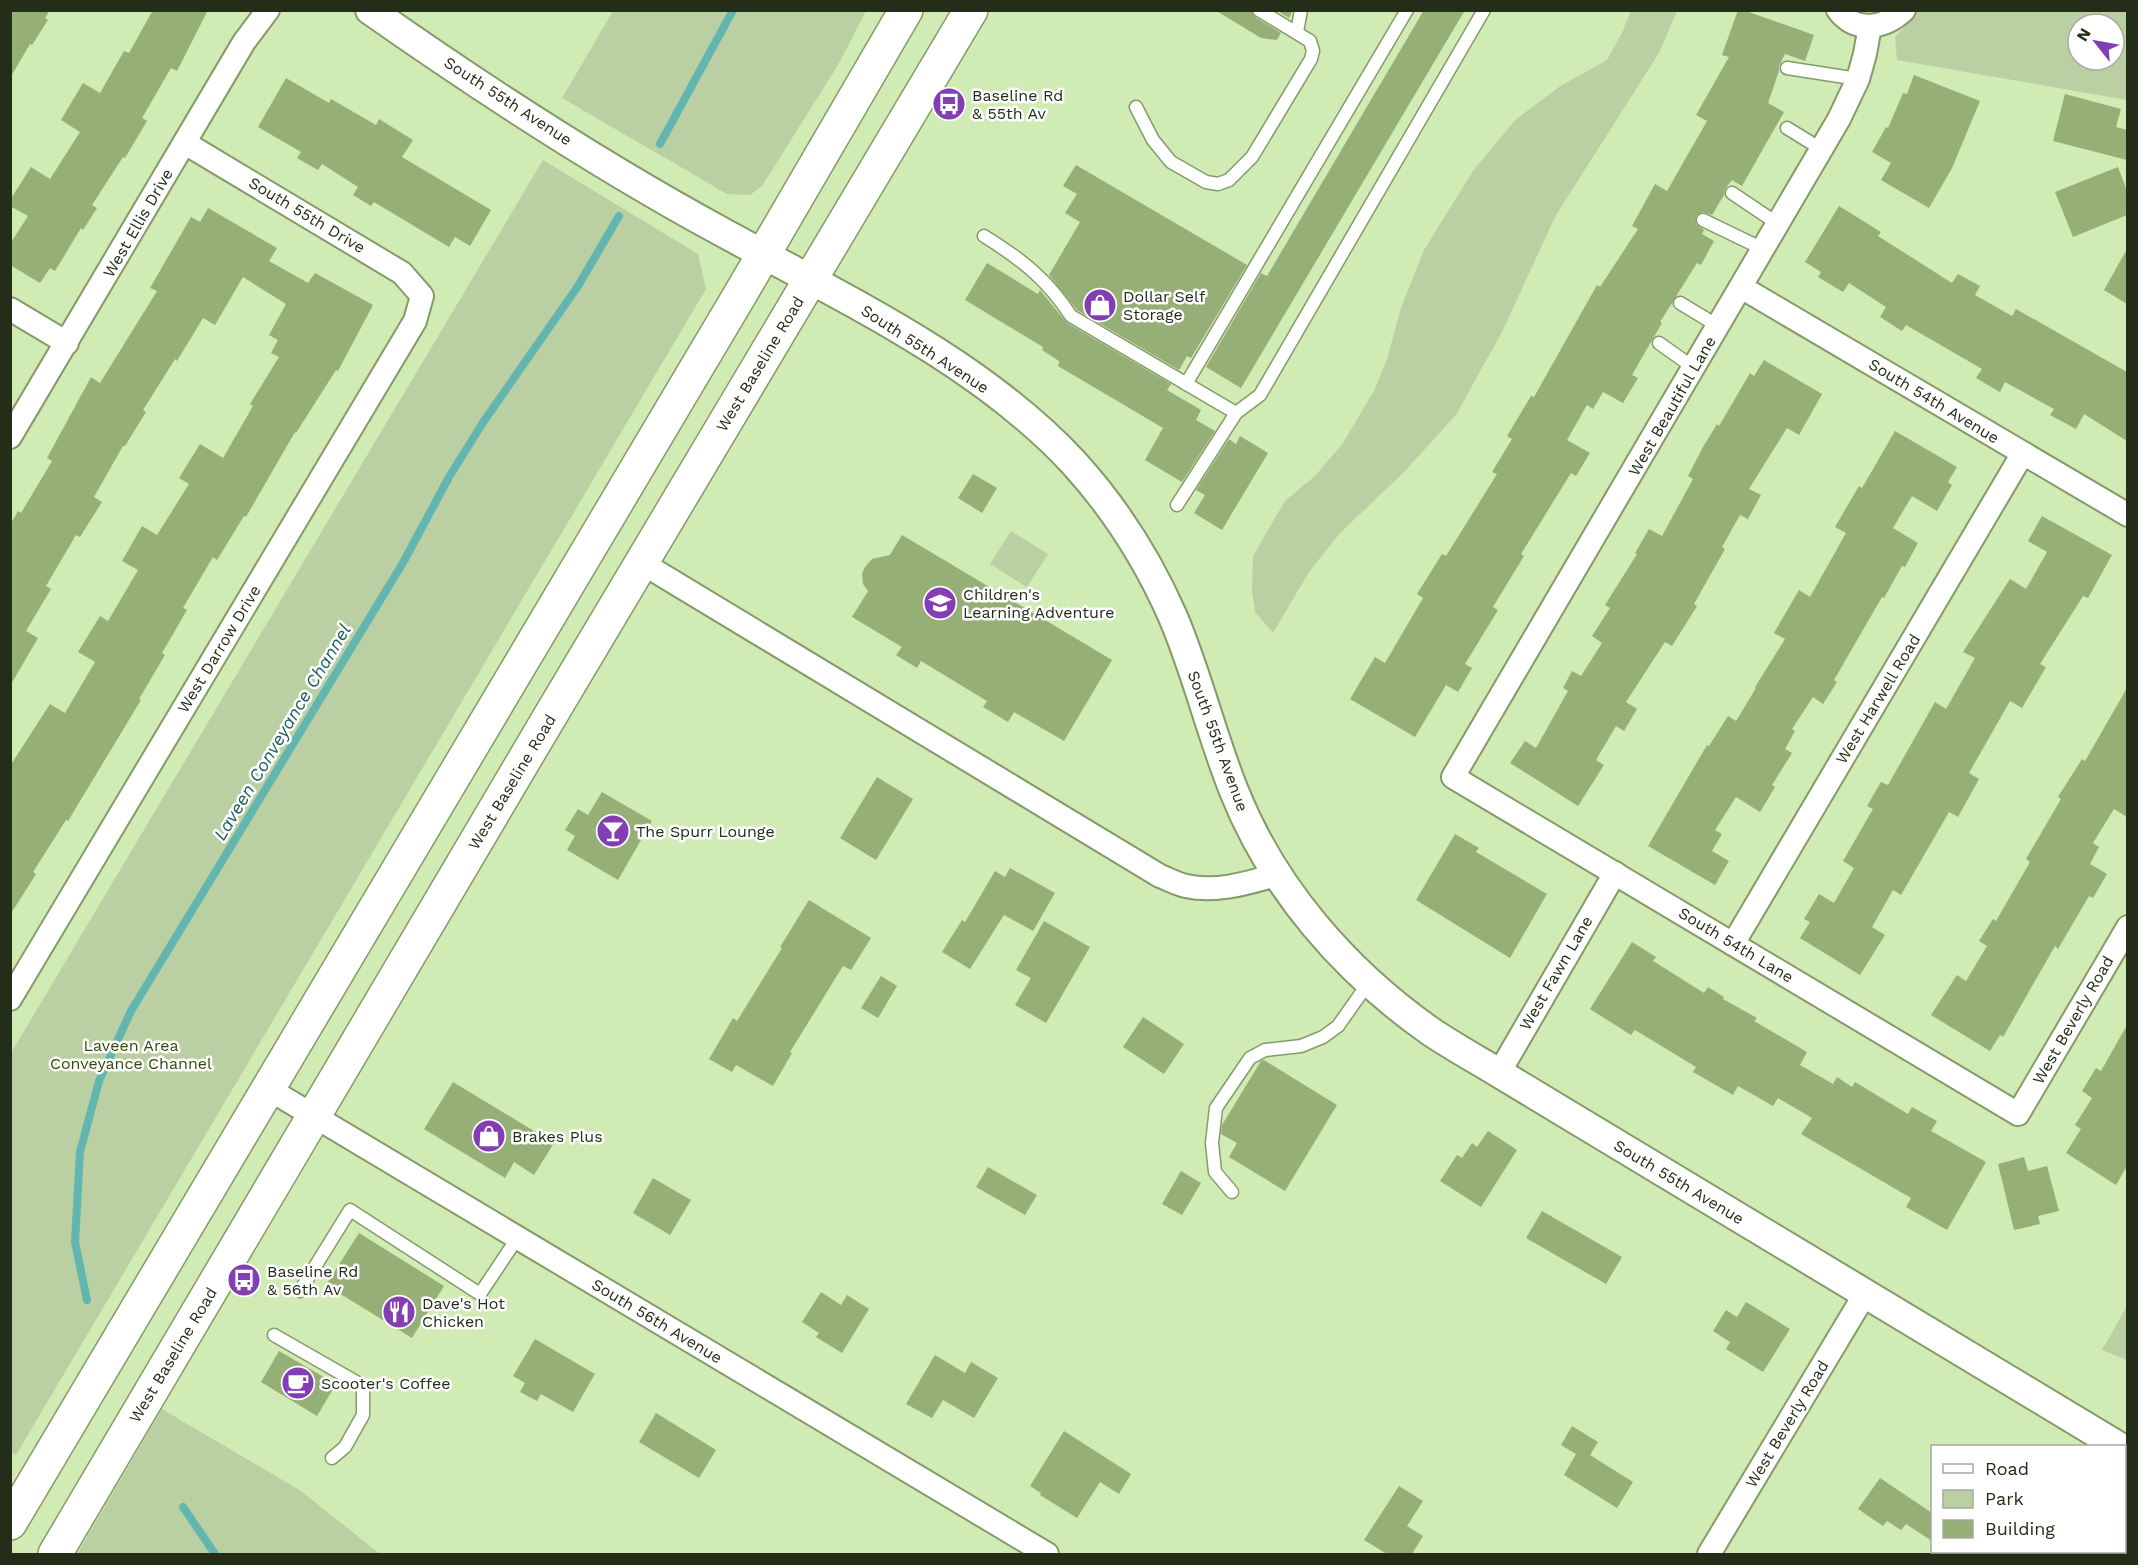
<svg xmlns="http://www.w3.org/2000/svg" width="2138" height="1565" viewBox="0 0 2138 1565" font-family="'Work Sans',sans-serif">
	<style>
		.green { fill: #bbd0a2; fill-rule: evenodd }
		.lines { fill: none; stroke-linecap: round; stroke-linejoin: round }
		.stream { stroke: #62b6af; stroke-width: 8 }
		.building { fill: #95af77 }
		.service-casing { stroke: #849b68; stroke-width: 15 }
		.minor-casing { stroke: #849b68; stroke-width: 26 }
		.tertiary-casing { stroke: #849b68; stroke-width: 32 }
		.primary-casing { stroke: #849b68; stroke-width: 36 }
		.service { stroke: #fff; stroke-width: 12 }
		.minor { stroke: #fff; stroke-width: 22 }
		.tertiary { stroke: #fff; stroke-width: 28 }
		.primary { stroke: #fff; stroke-width: 33 }
		.labels { text-anchor: middle; dominant-baseline: central; stroke-width: 5; stroke-linejoin: round; paint-order: stroke }
		.poi-label { font-size: 16px; fill: #232d17; stroke: #fff; text-anchor: start }
		.street-label { font-size: 16px; fill: #232d17; stroke: #fff }
		.park-label { font-size: 16px; fill: #32490a; stroke: #fff }
		.water-label { font-size: 18px; font-style: italic; fill: #195f5a; stroke: #fff }
	</style>
	<rect width="100%" height="100%" fill="#d1ebb4"/>
	<g class="green">
		<path d="M613,11V10L866,11L838,65L762,186L750,195L727,194L562,98Z"/>
		<path d="M1631,11H1677L1659,53L1556,215L1502,332L1456,415L1403,473L1340,533L1309,572L1273,633L1255,612L1252,591L1253,556L1285,501L1315,476L1343,443L1374,391L1387,359L1401,308L1424,250L1473,171L1515,120L1559,87L1607,60L1622,33Z"/>
		<path d="M1915,11H2127V100L1897,60L1895,37L1910,21ZM2078,24H2114V60H2078Z"/>
		<path d="M543,160L698,254L706,289L16,1455L10,1452L11,1053Z"/>
		<path d="M1011,531L1048,554L1027,587L990,564Z"/>
		<path d="M2127,1306V1360L2102,1350Z"/>
		<path d="M162,1409L301,1491L380,1554H77Z"/>
	</g>
	<g class="lines">
		<g class="stream">
			<path d="M660,144L733,10"/>
			<path d="M87,1300L75,1242L80,1152L99,1081L131,1011L404,561L449,477L484,421L578,286L619,216"/>
			<path d="M183,1507L215,1554"/>
		</g>
	</g>
	<g class="building">
		<path d="M10,10H50L45,18L48,20L32,45L30,44L10,78Z"/>
		<path d="M153,10H208L177,71L171,68L142,118L147,121L125,158L123,157L92,205L97,208L83,230L81,228L55,271L50,268L40,283L10,265V244L28,216L10,206V200L31,167L50,179L80,132L61,120L83,83L100,93L124,51L129,53Z"/>
		<path d="M1215,10H1251L1255,17L1281,33L1277,40L1261,38Z"/>
		<path d="M1276,10H1293L1289,18Z"/>
		<path d="M1424,10H1465L1241,388L1206,367L1261,273L1267,276Z"/>
		<path d="M1738,10H1743L1814,35L1805,61L1785,54L1779,66V71L1768,103L1784,112L1742,186L1732,180L1725,189L1724,195L1712,215L1703,212L1696,216V224L1704,230L1702,234L1714,241L1701,265L1697,263L1660,322L1662,323L1632,375L1638,378L1623,403L1603,392L1593,409L1587,405L1567,440L1590,453L1576,476L1571,473L1521,554L1524,556L1493,607L1498,610L1465,664L1472,668L1458,692L1446,685L1415,737L1350,699L1375,657L1385,663L1423,598L1417,594L1442,554L1446,556L1497,474L1492,472L1512,439L1507,436L1531,396L1534,397L1597,285L1600,287L1638,229L1632,226L1655,184L1667,191L1707,121L1696,115L1729,57L1722,55Z"/>
		<path d="M1914,75L1980,101L1952,168L1929,208L1881,180L1891,163L1872,152L1886,127L1888,128L1903,93L1907,94Z"/>
		<path d="M286,78L329,103L331,99L376,125L379,119L413,140L402,157L491,210L470,246L455,237L449,247L374,202L371,206L353,195L358,187L322,164L318,170L297,158L301,152L258,127Z"/>
		<path d="M2065,94L2121,109L2116,127L2127,130V160L2053,141Z"/>
		<path d="M1076,165L1247,265L1191,358L1187,356L1179,370L1077,310L1049,275L1080,222L1065,213L1077,194L1063,186Z"/>
		<path d="M2118,167L2127,191V215L2073,237L2055,192Z"/>
		<path d="M1839,206L1881,232L1878,236L1952,283L1958,274L1980,286L1975,295L2012,316L2016,309L2127,372V441L2084,414L2076,429L2050,415L2054,409L2005,382L2000,392L1976,378L1982,369L1906,325L1902,331L1880,317L1886,307L1849,283L1843,292L1818,277L1821,272L1805,262Z"/>
		<path d="M208,208L277,248L269,261L308,283L315,273L373,305L338,371L336,370L296,433L295,432L246,517L244,516L217,560L213,557L183,608L187,610L162,653L165,655L139,699L141,700L68,821L66,820L33,872L36,874L10,915V766L50,704L65,713L95,662L78,652L100,616L108,621L138,570L122,561L142,526L157,535L189,484L179,478L200,444L223,458L253,406L250,404L279,357L271,353L278,340L269,335L286,304L243,277L215,325L203,318L177,361L175,359L143,410L146,412L125,446H123L94,497L102,502L80,537L76,535L46,586L51,589L26,631L38,638L10,686V525L18,511L21,513L52,461L47,458L91,377L100,383L157,291L150,288L191,217L200,222Z"/>
		<path d="M2127,249V304L2104,290Z"/>
		<path d="M987,263L1038,294L1040,290L1067,323L1171,384L1167,390L1201,410L1196,420L1215,431L1182,482L1145,460L1163,428L1058,366L1059,361L1042,350L1043,347L965,300Z"/>
		<path d="M1764,360L1822,394L1799,435L1787,428L1749,489L1761,495L1748,519L1740,515L1722,547L1725,549L1694,604L1697,606L1672,646L1665,642L1626,702L1637,709L1624,731L1616,726L1596,760L1604,765L1578,806L1510,763L1525,741L1536,748L1568,691L1563,688L1572,671L1581,676L1602,643L1592,636L1610,608L1605,605L1637,554L1635,553L1649,529L1662,536L1693,479L1688,476L1703,447L1717,424L1719,426L1750,373L1754,376Z"/>
		<path d="M1895,431L1957,467L1948,482L1952,485L1937,511L1912,496L1893,528L1918,543L1905,567L1902,566L1884,598L1882,597L1834,680L1837,682L1823,704L1813,697L1792,729L1795,731L1785,749L1792,753L1772,785L1775,787L1760,812L1736,797L1715,830L1722,834L1712,851L1729,861L1715,885L1648,846L1707,745L1709,746L1728,716L1736,721L1756,688L1755,687L1785,639L1774,633L1799,590L1810,597L1846,533L1835,527L1859,486L1862,488Z"/>
		<path d="M1240,436L1268,453L1222,530L1194,513L1205,495L1196,490L1229,439L1236,444Z"/>
		<path d="M973,474L997,488L982,513L958,498Z"/>
		<path d="M2042,516L2112,555L2088,598L2083,596L2040,664L2046,667L2022,708L2010,701L1969,773L1979,779L1958,817L1949,812L1901,895L1893,890L1872,927L1885,935L1860,975L1800,938L1810,922L1804,919L1819,894L1834,903L1854,868L1843,861L1873,809L1867,806L1881,782L1888,785L1935,702L1946,709L1975,658L1963,652L2010,579L2026,589L2047,552L2028,541Z"/>
		<path d="M902,535L1112,660L1064,741L1014,712L1008,722L983,707L987,701L921,661L917,668L896,655L902,647L852,617L868,591L863,584L862,574L865,567L872,559L890,555Z"/>
		<path d="M2127,688V817L2114,809L2093,843L2099,847L2090,864L2107,874L2093,898L2089,896L2058,949L2055,946L2003,1037L2000,1035L1990,1051L1931,1015L1957,975L1966,981L1987,946L1979,941L1993,919L1996,921L2030,862L2026,859L2061,799L2058,797L2082,759L2085,761Z"/>
		<path d="M877,777L913,799L876,860L840,838Z"/>
		<path d="M602,792L652,821L618,880L567,850L575,836L565,830L578,809L588,815Z"/>
		<path d="M1455,834L1479,848L1476,852L1547,894L1510,958L1416,900Z"/>
		<path d="M1010,868L1055,893L1033,931L1004,915L970,969L942,952L962,920L965,922L995,871L1005,877Z"/>
		<path d="M809,900L871,938L851,970L843,966L790,1052L792,1053L773,1086L736,1065L732,1072L709,1059L733,1018L737,1021L782,948L780,947Z"/>
		<path d="M1044,921L1090,947L1046,1023L1015,1005L1031,978L1016,970Z"/>
		<path d="M1632,942L1656,957L1653,961L1704,993L1708,987L1724,997L1723,999L1757,1018L1754,1021L1807,1052L1800,1065L1833,1084L1837,1077L1852,1087L1855,1082L1908,1114L1912,1107L1937,1121L1931,1131L1986,1162L1947,1230L1906,1207L1911,1198L1801,1134L1812,1118L1778,1098L1773,1106L1738,1086L1733,1095L1693,1072L1696,1067L1635,1030L1631,1035L1590,1009Z"/>
		<path d="M881,976L897,986L878,1018L861,1008Z"/>
		<path d="M1143,1017L1184,1044L1164,1074L1123,1047Z"/>
		<path d="M2127,1025V1166L2116,1185L2066,1153L2081,1129L2075,1125L2092,1098L2082,1091L2096,1068L2101,1071Z"/>
		<path d="M1264,1060L1337,1105L1285,1191L1229,1157L1237,1143L1221,1134L1222,1125L1261,1061Z"/>
		<path d="M453,1082L554,1143L534,1175L514,1162L505,1178L424,1129Z"/>
		<path d="M1488,1131L1517,1150L1481,1207L1440,1181L1457,1155L1462,1158L1472,1143L1477,1147Z"/>
		<path d="M2024,1157L2028,1171L2047,1166L2059,1211L2038,1216L2040,1224L2014,1230L1998,1164Z"/>
		<path d="M988,1167L1037,1195L1025,1215L976,1187Z"/>
		<path d="M1181,1171L1201,1183L1182,1215L1162,1204Z"/>
		<path d="M653,1178L691,1200L670,1235L633,1213Z"/>
		<path d="M1542,1211L1622,1257L1606,1284L1526,1238Z"/>
		<path d="M359,1233L444,1286L412,1338L326,1285Z"/>
		<path d="M821,1292L841,1305L847,1295L869,1309L842,1353L816,1337L819,1333L802,1322Z"/>
		<path d="M1746,1302L1790,1329L1763,1372L1726,1349L1730,1342L1713,1331L1726,1310L1737,1317Z"/>
		<path d="M535,1339L595,1374L573,1412L541,1394L537,1401L520,1392L525,1383L513,1376Z"/>
		<path d="M279,1351L336,1384L317,1416L261,1382Z"/>
		<path d="M935,1355L965,1373L971,1362L998,1378L974,1418L943,1400L932,1418L906,1404Z"/>
		<path d="M656,1413L716,1450L699,1478L639,1442Z"/>
		<path d="M1572,1426L1598,1442L1590,1455L1633,1482L1617,1508L1564,1475L1576,1454L1561,1445Z"/>
		<path d="M1064,1431L1131,1474L1119,1494L1100,1482L1077,1518L1040,1495L1041,1493L1030,1486Z"/>
		<path d="M1880,1478L1932,1513V1541L1906,1524L1901,1530L1887,1521L1883,1526L1858,1509Z"/>
		<path d="M1399,1486L1423,1501L1407,1526L1423,1536L1412,1554H1387L1364,1540Z"/>
	</g>
	<g class="lines">
		<g class="service-casing">
			<g id="service">
				<path d="M1297,32L1301,10"/>
				<path d="M1787,68L1858,79"/>
				<path d="M1136,107L1153,140L1171,162L1206,182L1218,184L1229,180L1252,157L1311,59L1313,51L1310,41L1259,10"/>
				<path d="M1787,128L1821,149"/>
				<path d="M1732,193L1778,224"/>
				<path d="M1703,220L1763,249"/>
				<path d="M984,236C1021,259 1047,279 1071,316L1236,413L1260,395L1484,10"/>
				<path d="M1680,303L1718,326"/>
				<path d="M1659,343L1694,368"/>
				<path d="M1186,384L1407,10"/>
				<path d="M1177,505L1236,413"/>
				<path d="M1232,1192L1215,1172L1212,1143L1216,1108L1250,1058L1265,1050L1301,1046L1323,1037L1338,1026L1369,982"/>
				<path d="M300,1291L350,1210L480,1294L518,1237"/>
				<path d="M274,1335L363,1386V1415L345,1447L332,1458"/>
			</g>
		</g>
		<g class="minor-casing">
			<g id="minor">
				<path d="M1838,10C1856,34 1885,28 1904,10"/>
				<path d="M1870,26L1865,54L1858,79L1839,119L1453,777L2018,1114L2128,927"/>
				<path d="M1741,287L2128,515"/>
				<path d="M10,309L67,343"/>
				<path d="M10,437L244,42L268,10"/>
				<path d="M642,563L1160,876C1168,879 1177,884 1186,886C1216,893 1248,883 1276,875"/>
				<path d="M1733,944L2023,453"/>
				<path d="M10,999L415,321L422,296L402,273L185,143"/>
				<path d="M1499,1073L1615,873"/>
				<path d="M267,1088L1047,1554"/>
				<path d="M1709,1554L1865,1294"/>
			</g>
		</g>
		<g class="tertiary-casing">
			<path id="tertiary" d="M370,10C484,90 602,167 724,233C843,298 980,362 1073,462C1115,508 1148,560 1173,617C1197,673 1211,734 1234,791C1273,889 1345,971 1430,1031C1452,1046 1476,1059 1499,1073L2118,1446"/>
		</g>
		<g class="primary-casing">
			<g id="primary">
				<path d="M10,1523L741,293L906,10"/>
				<path d="M55,1554L549,718L971,10"/>
			</g>
		</g>
		<use href="#service" class="service"/>
		<use href="#minor" class="minor"/>
		<use href="#tertiary" class="tertiary"/>
		<use href="#primary" class="primary"/>
	</g>
	<defs>
		<g id="bus-disc" transform="scale(1.725)"><circle r="9.5" fill="#823eb2" stroke="#fff"/><path d="M-5-6H5V4H4V6H2V4H-2V6H-4V4H-5ZM-3.5-4V0h7V-4ZM-3.5 1.2v1.5H-2V1.2ZM2 1.2v1.5H3.5V1.2Z" fill="#fff"/></g>
		<g id="shop-disc" transform="scale(1.725)"><circle r="9.5" fill="#823eb2" stroke="#fff"/><path d="M-5-2.5h2.3a2.7 3.5 0 0 1 5.4 0H5L5.5 6h-11ZM-1.5-2.5h3a1.5 2.3 0 0 0-3 0Z" fill="#fff"/></g>
		<g id="school-disc" transform="scale(1.725)"><circle r="9.5" fill="#823eb2" stroke="#fff"/><path d="M0-5L7-2L0 1L-7-2ZM-4 1L0 2.5L4 1V4Q0 6-4 4Z" fill="#fff"/></g>
		<g id="bar-disc" transform="scale(1.725)"><circle r="9.5" fill="#823eb2" stroke="#fff"/><path d="M-6-5H6L.8 .8V4.5H3.5V6h-7V4.5H-.8V.8Z" fill="#fff"/></g>
		<g id="restaurant-disc" transform="scale(1.725)"><circle r="9.5" fill="#823eb2" stroke="#fff"/><path d="M-5-6h1v4h1v-4h1v4h1v-4h1v5L-1.5 .5V6h-2V.5L-5-1ZM5-6V6H3V1.5H1.5Q1.5-4 5-6Z" fill="#fff"/></g>
		<g id="cafe-disc" transform="scale(1.725)"><circle r="9.5" fill="#823eb2" stroke="#fff"/><path d="M-5.5-4.5H6V0H3Q3 3.5 0 3.5H-2.5Q-5.5 3.5-5.5 0ZM3-3.2v2h1.7v-2ZM-6 4.5H4V6H-6Z" fill="#fff"/></g>
	</defs>
	<g fill-rule="evenodd">
		<use href="#bus-disc" x="949" y="104"/>
		<use href="#shop-disc" x="1100" y="305"/>
		<use href="#school-disc" x="940" y="603"/>
		<use href="#bar-disc" x="613" y="831"/>
		<use href="#shop-disc" x="489" y="1136"/>
		<use href="#bus-disc" x="244" y="1280"/>
		<use href="#restaurant-disc" x="399" y="1312"/>
		<use href="#cafe-disc" x="298" y="1383"/>
	</g>
	<g class="labels">
		<g class="poi-label">
			<text x="972" y="95">Baseline Rd<tspan x="972" dy="18">&amp; 55th Av</tspan></text>
			<text x="1123" y="296">Dollar Self<tspan x="1123" dy="18">Storage</tspan></text>
			<text x="963" y="594">Children's<tspan x="963" dy="18">Learning Adventure</tspan></text>
			<text x="636" y="831">The Spurr Lounge</text>
			<text x="512" y="1136">Brakes Plus</text>
			<text x="267" y="1271">Baseline Rd<tspan x="267" dy="18">&amp; 56th Av</tspan></text>
			<text x="422" y="1303">Dave's Hot<tspan x="422" dy="18">Chicken</tspan></text>
			<text x="321" y="1383">Scooter's Coffee</text>
		</g>
		<g class="street-label">
			<text transform="translate(508 101) rotate(33)">South 55th Avenue</text>
			<text transform="translate(307 215) rotate(31)">South 55th Drive</text>
			<text transform="translate(138 223) rotate(-60)">West Ellis Drive</text>
			<text transform="translate(925 349) rotate(33)">South 55th Avenue</text>
			<text transform="translate(760 364) rotate(-59)">West Baseline Road</text>
			<text transform="translate(1934 401) rotate(31)">South 54th Avenue</text>
			<text transform="translate(1672 406) rotate(-60)">West Beautiful Lane</text>
			<text transform="translate(219 649) rotate(-59)">West Darrow Drive</text>
			<text transform="translate(1878 699) rotate(-59)">West Harwell Road</text>
			<text transform="translate(1218 741) rotate(70)">South 55th Avenue</text>
			<text transform="translate(512 782) rotate(-59)">West Baseline Road</text>
			<text transform="translate(1736 945) rotate(31)">South 54th Lane</text>
			<text transform="translate(1556 973) rotate(-60)">West Fawn Lane</text>
			<text transform="translate(2073 1020) rotate(-60)">West Beverly Road</text>
			<text transform="translate(1679 1182) rotate(31)">South 55th Avenue</text>
			<text transform="translate(657 1321) rotate(31)">South 56th Avenue</text>
			<text transform="translate(173 1355) rotate(-59)">West Baseline Road</text>
			<text transform="translate(1787 1424) rotate(-59)">West Beverly Road</text>
		</g>
		<g class="park-label">
			<text x="131" y="1045">Laveen Area<tspan x="131" dy="18">Conveyance Channel</tspan></text>
		</g>
		<g class="water-label">
			<text transform="translate(282 732) rotate(-59)">Laveen Conveyance Channel</text>
		</g>
	</g>
	<rect width="2138" height="1565" fill="none" stroke="#232d17" stroke-width="24"/>
	<rect x="1931" y="1445" width="195" height="108" fill="#ffffff" stroke="#a7aba2" stroke-width="1.5"/>
	<rect x="1943" y="1464" width="30" height="9" fill="#ffffff" stroke="#a7aba2" stroke-width="1.5"/>
	<text x="1985" y="1475" font-size="18" fill="#232d17">Road</text>
	<rect x="1943" y="1490" width="30" height="18" fill="#bbd0a2" stroke="#a7aba2" stroke-width="1.5"/>
	<text x="1985" y="1505" font-size="18" fill="#232d17">Park</text>
	<rect x="1943" y="1520" width="30" height="18" fill="#95af77" stroke="#a7aba2" stroke-width="1.5"/>
	<text x="1985" y="1535" font-size="18" fill="#232d17">Building</text>
	<g transform="translate(2096 42) rotate(301)"><circle r="28" fill="#ffffff" stroke="#a7aba2" stroke-width="1.5"/>
	<path d="M0-4.5L10 22L0 15L-10 22Z" fill="#823eb2"/>
	<text y="-9" font-size="16" font-weight="bold" text-anchor="middle" fill="#232d17">N</text>
	</g>
</svg>
